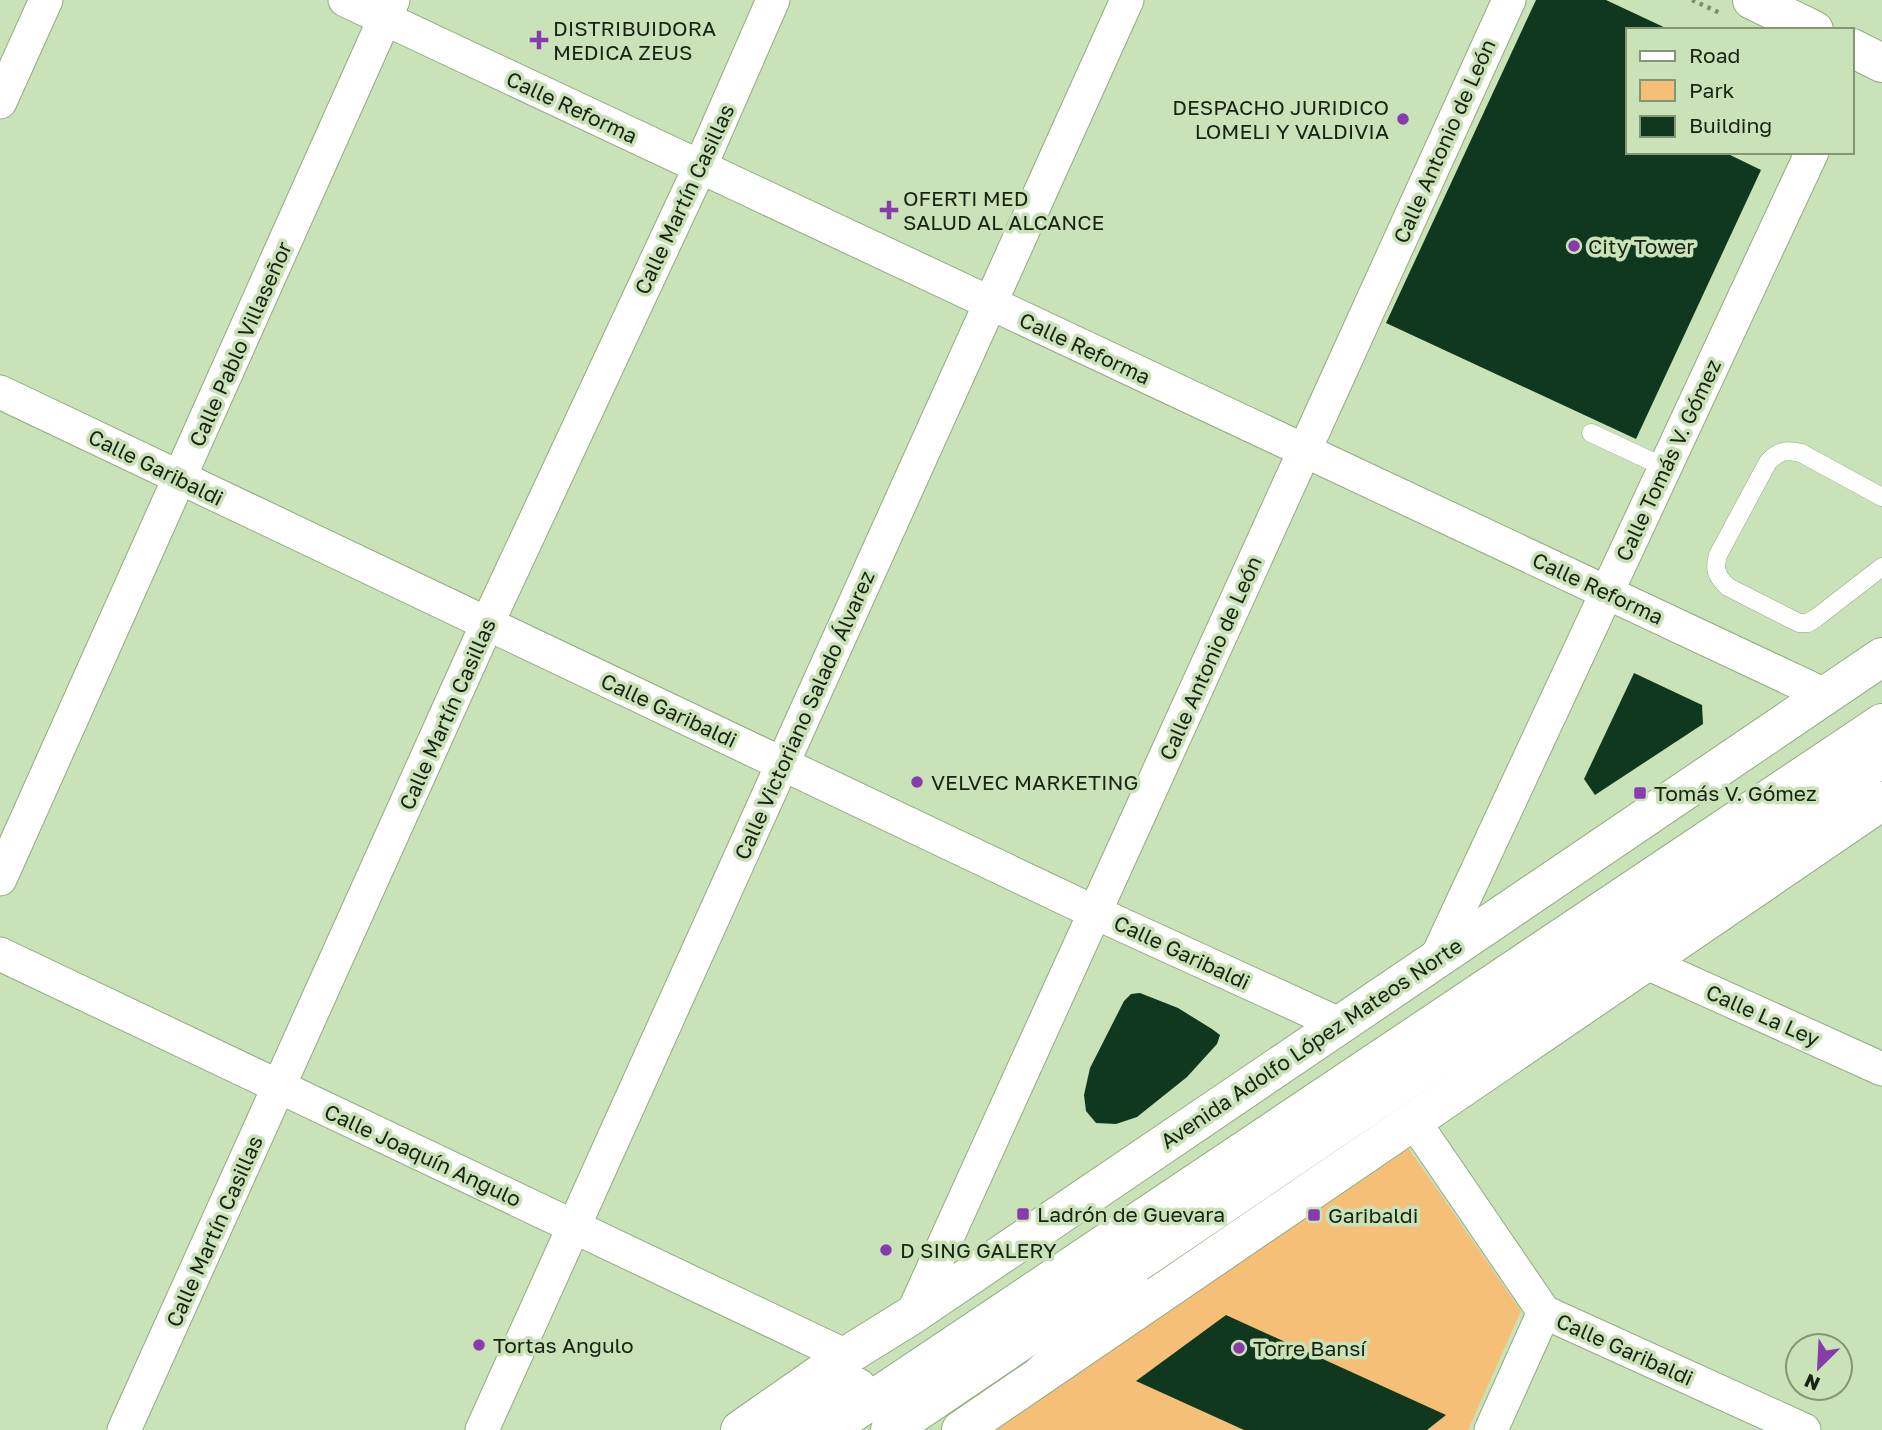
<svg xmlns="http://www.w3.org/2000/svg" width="1882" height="1430" viewBox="0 0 1882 1430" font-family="'Golos Text',sans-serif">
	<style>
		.green { fill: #f6bf77 }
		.building { fill: #10381f }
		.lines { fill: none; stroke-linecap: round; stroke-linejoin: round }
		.lane-casing { stroke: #92ab82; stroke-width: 19 }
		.street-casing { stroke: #92ab82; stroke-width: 35 }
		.secondary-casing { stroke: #92ab82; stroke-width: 40 }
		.primary-casing { stroke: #92ab82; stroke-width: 40 }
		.path { stroke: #7b8d6e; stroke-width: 4.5; stroke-dasharray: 3.5 5; stroke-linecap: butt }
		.lane { stroke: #fff; stroke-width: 18 }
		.street { stroke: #fff; stroke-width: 33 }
		.secondary { stroke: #fff; stroke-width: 38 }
		.primary { stroke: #fff; stroke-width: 38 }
		.poi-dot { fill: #873bac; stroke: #c9e2b7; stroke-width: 2.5 }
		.labels { text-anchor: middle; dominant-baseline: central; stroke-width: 7; stroke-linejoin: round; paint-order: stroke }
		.poi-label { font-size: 21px; fill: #192313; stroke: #c9e2b7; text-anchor: start }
		.street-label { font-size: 21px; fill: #192313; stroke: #c9e2b7 }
	</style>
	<rect width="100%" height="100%" fill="#c9e2b7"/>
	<path class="green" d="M1407,1146L1521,1311L1468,1430H992Z"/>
	<g class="building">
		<path d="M1536,0H1606L1670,30H1628V152H1724L1761,170L1636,439L1386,323Z"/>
		<path d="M1634,673L1702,705L1703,724L1595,795L1584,779Z"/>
		<path d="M1140,993L1178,1008L1212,1029L1220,1035L1217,1044L1187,1077L1137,1117L1116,1124L1096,1123L1086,1111L1084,1095L1090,1068L1124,1001L1131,994Z"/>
		<path d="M1226,1315L1446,1415L1427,1430H1244L1136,1381Z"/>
	</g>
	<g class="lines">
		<g class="lane-casing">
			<g id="lane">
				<path d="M1591,433L1664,467"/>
				<path d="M1882,497L1801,453C1786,449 1779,451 1768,462L1718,555C1714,569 1716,576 1728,587L1799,623H1808L1816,618L1882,567"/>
			</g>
		</g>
		<g class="street-casing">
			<g id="street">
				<path d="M345,0L1825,695"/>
				<path d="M0,102L46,0"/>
				<path d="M0,392L1094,912L1339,1024"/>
				<path d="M0,879L393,0"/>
				<path d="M0,954L846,1356"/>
				<path d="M1436,959L1812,152"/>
				<path d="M1645,962L1882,1069"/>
				<path d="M1413,1120L1544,1312L1804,1430"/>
				<path d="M912,1315L1509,0"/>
				<path d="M124,1430L487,624L700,167L773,0"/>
				<path d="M482,1430L1127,0"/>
				<path d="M1491,1430L1544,1312"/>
			</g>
		</g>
		<g class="secondary-casing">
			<g id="secondary">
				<path d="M1752,0L1814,30"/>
				<path d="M1852,48L1882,63"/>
				<path d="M740,1430L846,1356L912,1315L1882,657"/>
				<path d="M961,1430L1882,801"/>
			</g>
		</g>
		<g class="primary-casing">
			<g id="primary">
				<path d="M1041,1375L1131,1289"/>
				<path d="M763,1430L857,1387"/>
				<path d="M827,1430L1882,723"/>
				<path d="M890,1430L1882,758"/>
			</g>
		</g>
		<path class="path" d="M1692,0L1720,13"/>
		<use href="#lane" class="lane"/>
		<use href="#street" class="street"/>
		<use href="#secondary" class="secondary"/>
		<use href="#primary" class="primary"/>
	</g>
	<g class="poi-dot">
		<path d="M535.5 29.5h7v7h7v7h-7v7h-7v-7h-7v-7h7z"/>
		<circle cx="1403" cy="119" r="7"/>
		<path d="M885.5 199.5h7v7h7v7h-7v7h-7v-7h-7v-7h7z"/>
		<circle cx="1574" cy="246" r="7"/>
		<circle cx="917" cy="782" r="7"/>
		<rect x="1633" y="786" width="14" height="14" rx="3.5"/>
		<rect x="1016" y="1207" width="14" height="14" rx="3.5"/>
		<rect x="1307" y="1208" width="14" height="14" rx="3.5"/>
		<circle cx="886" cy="1250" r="7"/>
		<circle cx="479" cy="1345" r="7"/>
		<circle cx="1239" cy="1348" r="7"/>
	</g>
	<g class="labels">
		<g class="poi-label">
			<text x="553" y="28">DISTRIBUIDORA<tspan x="553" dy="24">MEDICA ZEUS</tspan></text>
			<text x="1389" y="107" text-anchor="end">DESPACHO JURIDICO<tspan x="1389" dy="24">LOMELI Y VALDIVIA</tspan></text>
			<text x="903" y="198">OFERTI MED<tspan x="903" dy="24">SALUD AL ALCANCE</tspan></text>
			<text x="1588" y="246">City Tower</text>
			<text x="931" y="782">VELVEC MARKETING</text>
			<text x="1654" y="793">Tomás V. Gómez</text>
			<text x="1037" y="1214">Ladrón de Guevara</text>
			<text x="1328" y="1215">Garibaldi</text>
			<text x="900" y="1250">D SING GALERY</text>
			<text x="493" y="1345">Tortas Angulo</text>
			<text x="1253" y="1348">Torre Bansí</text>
		</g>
		<g class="street-label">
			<text transform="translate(572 107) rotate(25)">Calle Reforma</text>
			<text transform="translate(1444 141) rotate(-66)">Calle Antonio de León</text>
			<text transform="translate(684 199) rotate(-65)">Calle Martín Casillas</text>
			<text transform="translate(240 344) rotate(-66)">Calle Pablo Villaseñor</text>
			<text transform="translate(1085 348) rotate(25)">Calle Reforma</text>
			<text transform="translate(1668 460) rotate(-65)">Calle Tomás V. Gómez</text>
			<text transform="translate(156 467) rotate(26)">Calle Garibaldi</text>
			<text transform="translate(1598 588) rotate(25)">Calle Reforma</text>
			<text transform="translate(1210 658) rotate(-66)">Calle Antonio de León</text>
			<text transform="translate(669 710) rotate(25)">Calle Garibaldi</text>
			<text transform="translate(447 714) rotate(-66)">Calle Martín Casillas</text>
			<text transform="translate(804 715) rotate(-66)">Calle Victoriano Salado Álvarez</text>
			<text transform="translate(1182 952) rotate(25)">Calle Garibaldi</text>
			<text transform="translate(1763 1015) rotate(24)">Calle La Ley</text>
			<text transform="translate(1311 1043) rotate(-34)">Avenida Adolfo López Mateos Norte</text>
			<text transform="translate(423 1155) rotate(25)">Calle Joaquín Angulo</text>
			<text transform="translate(214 1231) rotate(-66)">Calle Martín Casillas</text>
			<text transform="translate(1625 1349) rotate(24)">Calle Garibaldi</text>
		</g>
	</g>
	<rect x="1626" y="28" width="228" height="126" fill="#c9e2b7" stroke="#839675" stroke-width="2"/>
	<rect x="1640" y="51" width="35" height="10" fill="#ffffff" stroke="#839675" stroke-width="2"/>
	<text x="1689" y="63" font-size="21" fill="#192313">Road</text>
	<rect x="1640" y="80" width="35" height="21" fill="#f6bf77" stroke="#839675" stroke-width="2"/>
	<text x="1689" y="98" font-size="21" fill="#192313">Park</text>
	<rect x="1640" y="116" width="35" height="21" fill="#10381f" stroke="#839675" stroke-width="2"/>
	<text x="1689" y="133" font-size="21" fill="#192313">Building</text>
	<g transform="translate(1819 1367) rotate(204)"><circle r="33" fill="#c9e2b7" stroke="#839675" stroke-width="2"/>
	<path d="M0-5L12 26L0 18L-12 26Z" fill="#873bac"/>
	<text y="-10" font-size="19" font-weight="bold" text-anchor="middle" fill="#192313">N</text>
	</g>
</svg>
